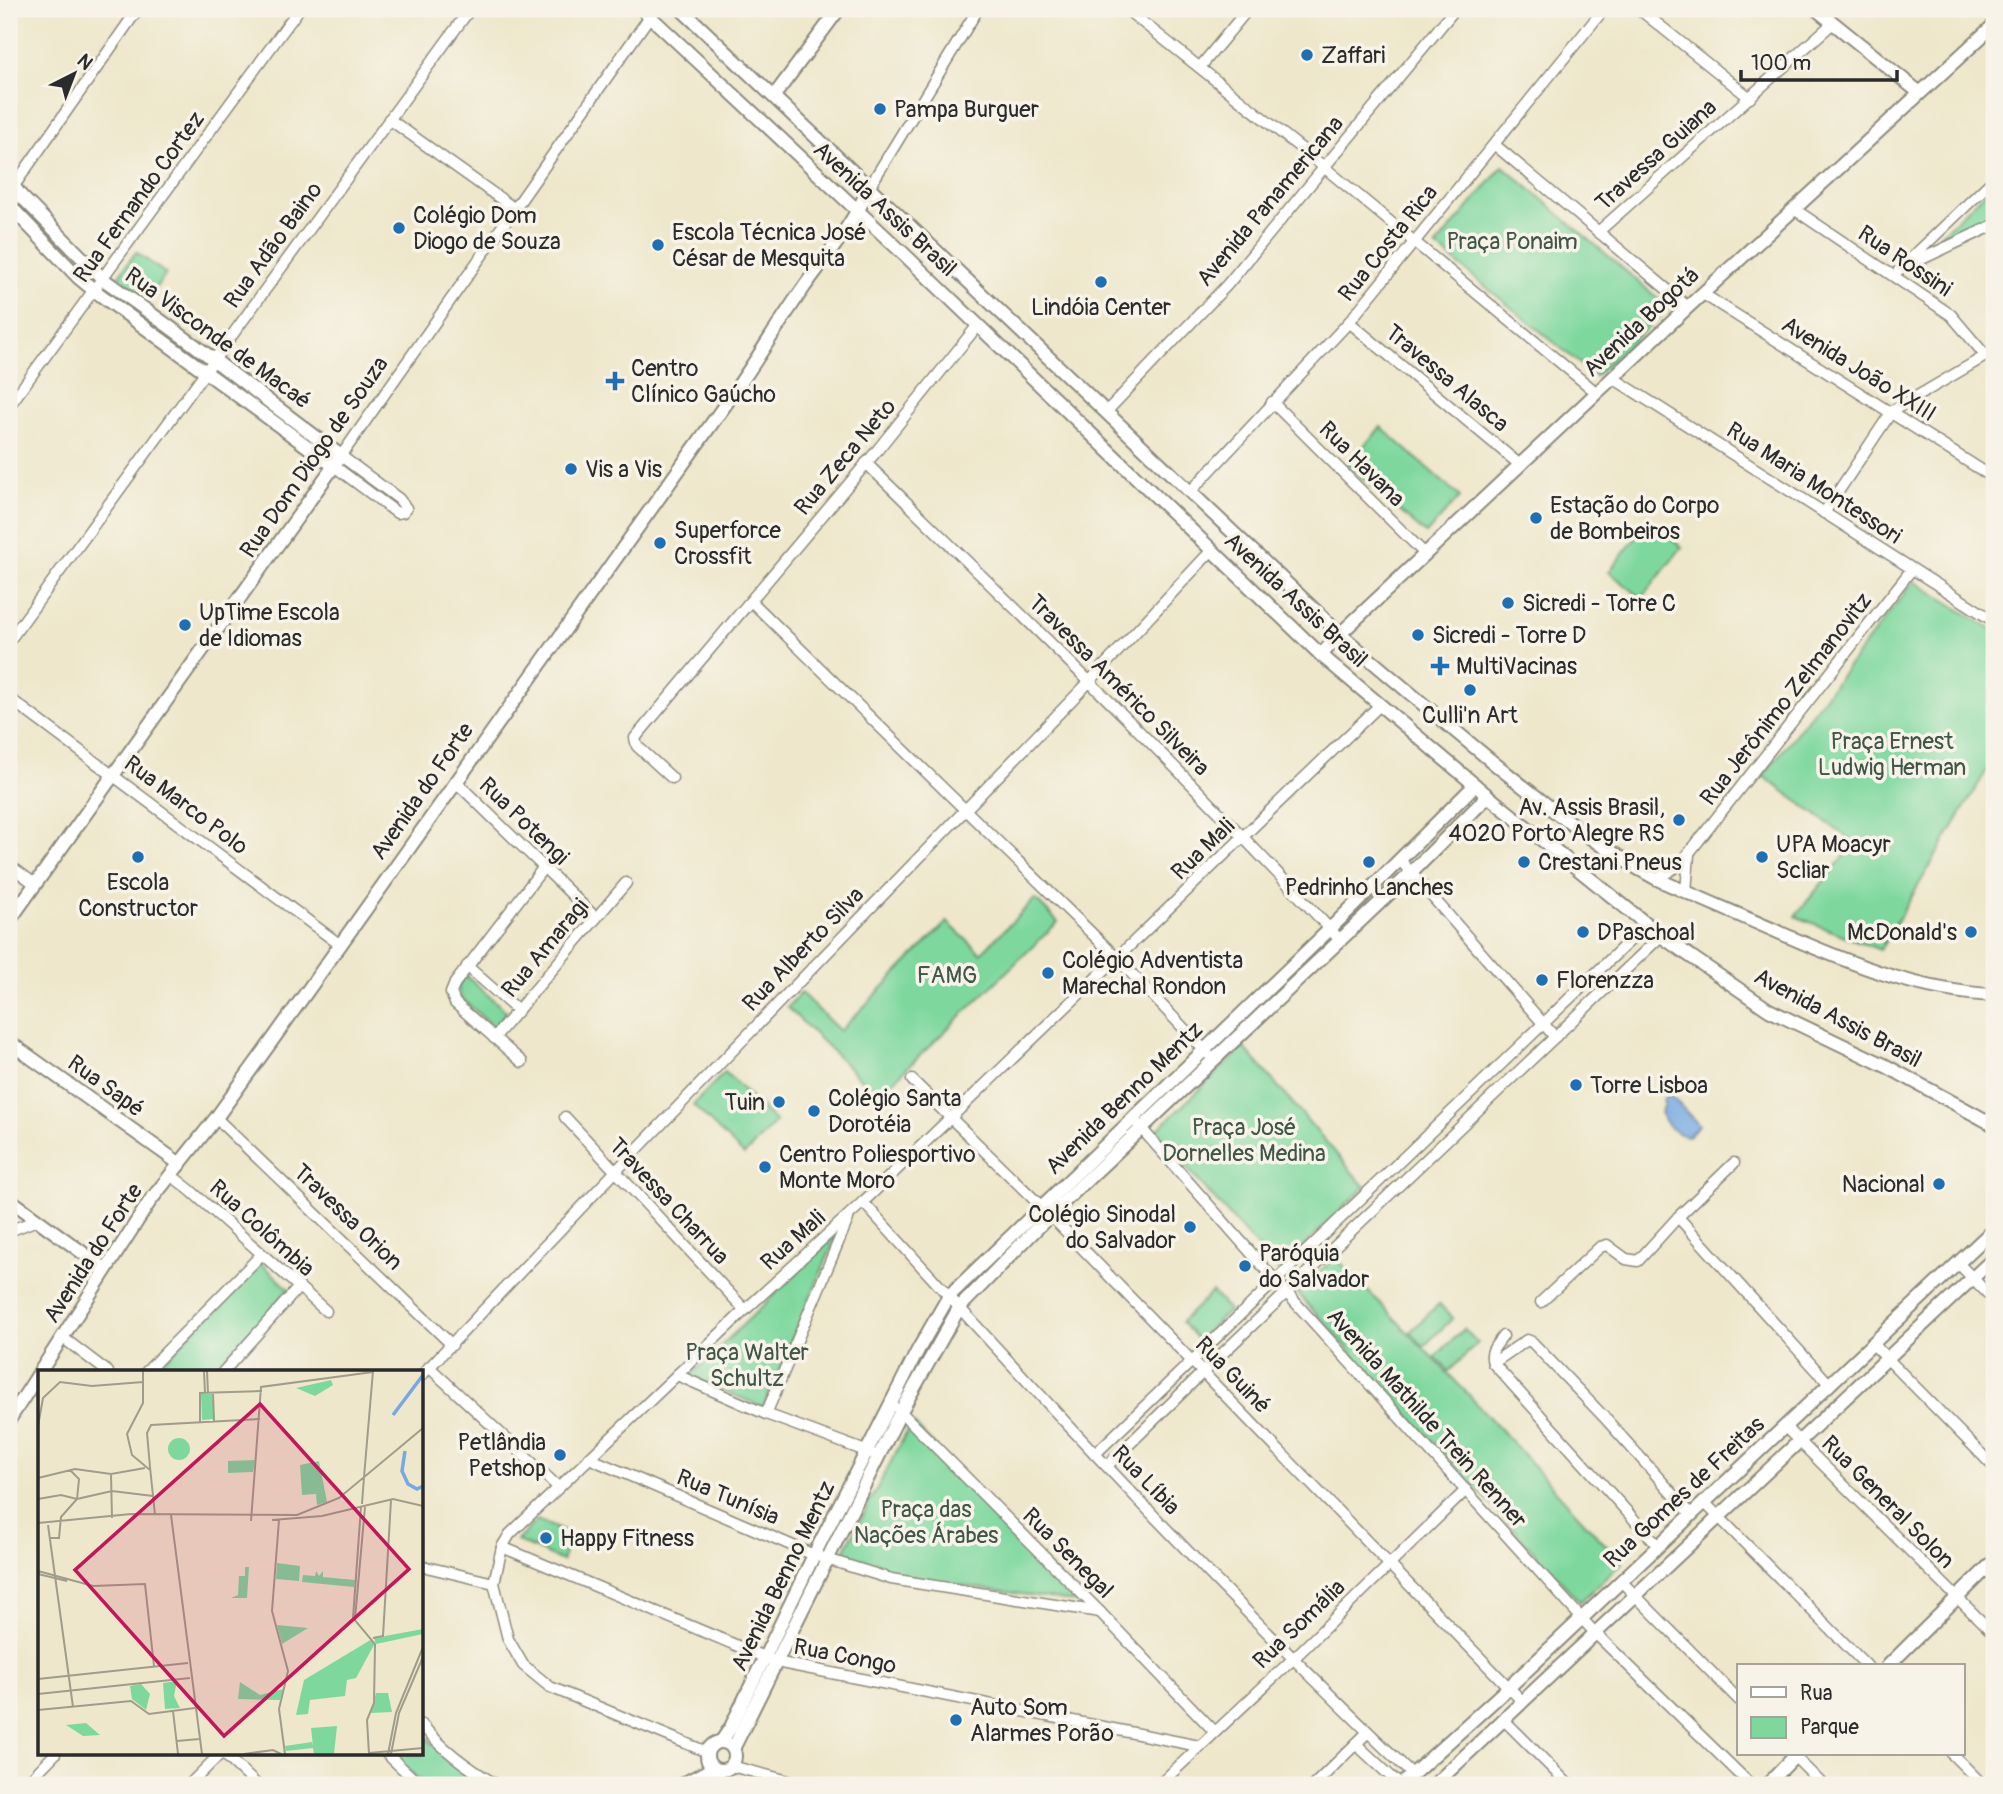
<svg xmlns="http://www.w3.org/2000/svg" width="2003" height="1794" viewBox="0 0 2003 1794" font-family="Pangolin,sans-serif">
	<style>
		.green { fill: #7ed89e; stroke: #548264; stroke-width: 2 }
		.water { fill: #75a9e2; stroke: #506a86; stroke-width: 2 }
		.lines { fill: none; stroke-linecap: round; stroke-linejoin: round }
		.minor-casing { stroke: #8c897b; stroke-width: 13 }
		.tertiary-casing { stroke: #8c897b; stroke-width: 16 }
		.secondary-casing { stroke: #8c897b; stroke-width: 16 }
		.minor { stroke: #fff; stroke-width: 10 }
		.tertiary { stroke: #fff; stroke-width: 12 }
		.secondary { stroke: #fff; stroke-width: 12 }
		.poi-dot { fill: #1f6fb2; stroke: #f7f3e8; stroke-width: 2.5 }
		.labels { text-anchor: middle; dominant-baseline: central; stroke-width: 7; stroke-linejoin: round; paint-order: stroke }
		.poi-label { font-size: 23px; fill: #2b2b2b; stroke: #f7f3e8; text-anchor: start }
		.street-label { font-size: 23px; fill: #2b2b2b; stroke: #f7f3e8 }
		.park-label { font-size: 23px; fill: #405648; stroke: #f7f3e8 }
		.inset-river { fill: none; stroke: #75a9e2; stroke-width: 3.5 }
		.inset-road { fill: none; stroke: #a09c8b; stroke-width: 2 }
		.view { fill: #c2185b; fill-opacity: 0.15; stroke: #c2185b; stroke-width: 3.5 }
		.inset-edge { fill: none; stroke: #2b2b2b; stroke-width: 3.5 }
	</style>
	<rect width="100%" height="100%" fill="#f7f3e8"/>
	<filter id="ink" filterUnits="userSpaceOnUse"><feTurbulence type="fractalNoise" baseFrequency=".0143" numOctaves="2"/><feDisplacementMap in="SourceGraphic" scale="14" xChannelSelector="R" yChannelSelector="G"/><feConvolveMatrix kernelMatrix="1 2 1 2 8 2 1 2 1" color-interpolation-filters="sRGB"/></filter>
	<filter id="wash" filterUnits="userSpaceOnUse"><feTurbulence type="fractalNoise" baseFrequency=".00686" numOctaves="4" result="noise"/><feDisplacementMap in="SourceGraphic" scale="28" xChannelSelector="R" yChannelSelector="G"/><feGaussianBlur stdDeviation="1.57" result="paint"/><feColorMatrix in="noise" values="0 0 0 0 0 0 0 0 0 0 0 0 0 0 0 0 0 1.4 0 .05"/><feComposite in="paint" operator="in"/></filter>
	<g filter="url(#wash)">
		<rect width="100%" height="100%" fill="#eee7cb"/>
		<g class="green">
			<path d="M1503,166L1669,308L1595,376L1436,246Z"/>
			<path d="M1994,184V220L1920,254Z"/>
			<path d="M136,252L166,274L147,299L118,277Z"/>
			<path d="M1381,427L1460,497L1426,534L1347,465Z"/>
			<path d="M1649,521L1682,547L1642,598L1609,572Z"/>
			<path d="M1914,581L1994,631V758L1880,950L1795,916L1855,843L1763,776Z"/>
			<path d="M1035,899L1058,922L878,1096L787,1007L801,993L840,1031L947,922L981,953Z"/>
			<path d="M465,975L507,1012L493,1027L460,997L458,986Z"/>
			<path d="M1244,1047L1365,1187L1284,1265L1280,1273L1155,1132Z"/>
			<path d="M725,1072L776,1122L744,1155L693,1105Z"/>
			<path d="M838,1233L763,1407L689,1377Z"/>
			<path d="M1335,1257L1466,1392L1622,1563L1580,1602L1297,1293Z"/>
			<path d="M260,1262L289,1289L216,1372H153Z"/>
			<path d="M1212,1292L1229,1310L1198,1340L1181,1322Z"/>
			<path d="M1439,1304L1453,1318L1424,1346L1410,1332Z"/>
			<path d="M1464,1329L1478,1343L1449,1371L1435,1357Z"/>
			<path d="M912,1422L1082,1603L891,1575L841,1557Z"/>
			<path d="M537,1520L572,1535L562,1561L517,1541Z"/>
			<path d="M422,1731L432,1743L493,1785H425L391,1754H422Z"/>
		</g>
		<path class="water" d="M1669,1094L1699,1125L1688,1136C1674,1135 1667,1125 1660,1113L1664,1104L1663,1100Z"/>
	</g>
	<g filter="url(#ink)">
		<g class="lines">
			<g class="minor-casing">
				<g id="minor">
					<path d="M1126,9L1313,158L1597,393"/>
					<path d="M1639,9L1750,98"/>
					<path d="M1201,66L1248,9"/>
					<path d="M389,119L515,209"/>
					<path d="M1495,145L1688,307"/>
					<path d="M870,186L978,9"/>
					<path d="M9,193L138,9"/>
					<path d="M1794,209L1951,315L1985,355"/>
					<path d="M1598,232L1833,23"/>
					<path d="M1909,265L1994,225"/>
					<path d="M1899,270L1994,179"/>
					<path d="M1703,294L1994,478"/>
					<path d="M1349,322L1520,465"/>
					<path d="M1613,378L1994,621"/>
					<path d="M1272,402L1425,554"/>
					<path d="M9,406L299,9"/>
					<path d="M1107,411L1227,285L1455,9"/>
					<path d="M866,463C1026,619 1188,775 1340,940"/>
					<path d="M334,466L397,513L403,512L406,508L399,499L341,456L650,16"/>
					<path d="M1191,491L1349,322L1604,9"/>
					<path d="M1824,513L1892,411L1994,351"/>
					<path d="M751,601L1117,958L1208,1054"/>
					<path d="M9,641L470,9"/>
					<path d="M9,698L339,944"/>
					<path d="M672,778L637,746L635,738L875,453L978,325"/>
					<path d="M455,781L596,918"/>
					<path d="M1400,860L1555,1037"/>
					<path d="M9,865L35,884"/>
					<path d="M1657,879L1677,866L1689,853L1912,569"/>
					<path d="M1686,892L1689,854"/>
					<path d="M467,966L518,1011"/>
					<path d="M494,1038L626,883"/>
					<path d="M522,1062L455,1003L451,993L455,983L544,867"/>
					<path d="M912,1080L1050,1215L1522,1701"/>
					<path d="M565,1117L745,1310"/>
					<path d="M216,1118L452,1345"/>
					<path d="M1133,1119L1275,1280L1595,1633L1751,1785"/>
					<path d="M171,1175L190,1190L326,1311"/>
					<path d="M863,1202C1041,1398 1220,1592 1412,1774"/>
					<path d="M1678,1217L1830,1385"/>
					<path d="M9,1231L37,1220"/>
					<path d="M1958,1263L1994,1300"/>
					<path d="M1541,1302L1600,1247L1607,1245L1626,1259L1638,1261L1678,1217L1734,1163"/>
					<path d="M1503,1336C1496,1346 1489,1351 1493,1363L1658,1546"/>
					<path d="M62,1337L108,1372"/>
					<path d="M1873,1344L1994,1467"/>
					<path d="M1493,1363L1527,1340L1532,1342L1604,1417L1691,1514"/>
					<path d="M429,1367L558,1487"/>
					<path d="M146,1372L261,1255"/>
					<path d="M223,1372L298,1288"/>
					<path d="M422,1375L616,1171L1090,681L1212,550"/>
					<path d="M677,1375L766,1414L871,1453"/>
					<path d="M898,1409L1100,1612L1214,1731"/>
					<path d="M766,1414L848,1219"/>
					<path d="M1785,1427L1994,1634"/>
					<path d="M1095,1454L1646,925"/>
					<path d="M589,1458L814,1555L891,1579L1100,1612"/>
					<path d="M1107,1466L1203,1372L1661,936"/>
					<path d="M1705,1503L1867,1666"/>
					<path d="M502,1547L776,1662L1199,1746"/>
					<path d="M422,1566L494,1583"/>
					<path d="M1621,1581L1739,1700"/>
					<path d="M1503,1719L1569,1785"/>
					<path d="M422,1725C443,1750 469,1769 497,1785"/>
					<path d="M1356,1744L1400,1785"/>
					<path d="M707,1752L550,1687L523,1665L508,1639L494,1583L502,1547L510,1534L745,1310L863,1202L1380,705"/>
					<path d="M224,1754L257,1785"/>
					<path d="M387,1754L420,1785"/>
					<path d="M1792,1754L1823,1785"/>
					<path d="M1952,1754L1983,1785"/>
					<path d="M731,1766L804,1785"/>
					<path d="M25,1785L55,1754"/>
					<path d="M189,1785L220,1754"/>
					<path d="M1159,1785L1293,1659L1466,1490"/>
					<path d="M1314,1785L1368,1732"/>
				</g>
			</g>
			<g class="tertiary-casing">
				<g id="tertiary">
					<path d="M1816,9L1920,93"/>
					<path d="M9,180L21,196L103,279L193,344L341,456L9,921"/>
					<path d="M9,205L78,277L95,291L334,466"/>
					<path d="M1321,655L1340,634L1688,307L1994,25"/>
					<path d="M9,1042L180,1164"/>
					<path d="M9,1199L105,1269"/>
					<path d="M1888,1666L1994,1561"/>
					<circle cx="721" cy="1756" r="14"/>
					<path d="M721,1742L731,1727L814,1555L918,1350L949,1296L1330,929L1475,785"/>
					<path d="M733,1749L901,1411L959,1308L1050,1215L1411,873L1488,796"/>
					<path d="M681,1785L713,1768"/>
					<path d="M1401,1785L1509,1687L1994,1229"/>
					<path d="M1434,1785L1994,1258"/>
					<path d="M1767,1785L1797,1754"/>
				</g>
			</g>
			<g class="secondary-casing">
				<g id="secondary">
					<path d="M642,9L906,256L1321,655L1488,796L1661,936L1769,1010L1886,1066L1994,1125"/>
					<path d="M681,9L1340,634C1393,679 1446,724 1500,768C1550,808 1600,849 1657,879C1699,898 1742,916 1785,935C1852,964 1920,992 1994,995"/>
					<path d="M774,96L839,9"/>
					<path d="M9,1420L150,1201L216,1118L276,1035L730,398C755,363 777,326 802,290C826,256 853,225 870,186"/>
				</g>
			</g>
			<use href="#minor" class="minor"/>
			<use href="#tertiary" class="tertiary"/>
			<use href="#secondary" class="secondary"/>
		</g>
	</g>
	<g class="poi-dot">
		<circle cx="1307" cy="55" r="7"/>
		<circle cx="880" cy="109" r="7"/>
		<circle cx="399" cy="228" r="7"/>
		<circle cx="658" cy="245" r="7"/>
		<circle cx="1101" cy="282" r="7"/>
		<path d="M611.5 370.5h7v7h7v7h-7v7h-7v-7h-7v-7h7z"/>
		<circle cx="571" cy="469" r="7"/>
		<circle cx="1536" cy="518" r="7"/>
		<circle cx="660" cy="543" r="7"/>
		<circle cx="1508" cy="603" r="7"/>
		<circle cx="185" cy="625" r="7"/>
		<circle cx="1418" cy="635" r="7"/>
		<path d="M1436.5 655.5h7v7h7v7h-7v7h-7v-7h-7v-7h7z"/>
		<circle cx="1470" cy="690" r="7"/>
		<circle cx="1679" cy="820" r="7"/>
		<circle cx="138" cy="857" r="7"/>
		<circle cx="1762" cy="857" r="7"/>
		<circle cx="1369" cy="862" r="7"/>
		<circle cx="1524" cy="862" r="7"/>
		<circle cx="1583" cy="932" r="7"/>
		<circle cx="1971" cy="932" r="7"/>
		<circle cx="1048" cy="973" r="7"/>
		<circle cx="1542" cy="980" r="7"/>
		<circle cx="1576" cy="1085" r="7"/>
		<circle cx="779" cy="1102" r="7"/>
		<circle cx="814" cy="1111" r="7"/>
		<circle cx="765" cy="1167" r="7"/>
		<circle cx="1939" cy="1184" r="7"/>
		<circle cx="1190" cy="1227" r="7"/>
		<circle cx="1245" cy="1266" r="7"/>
		<circle cx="560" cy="1455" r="7"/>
		<circle cx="546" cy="1538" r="7"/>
		<circle cx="956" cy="1720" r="7"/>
	</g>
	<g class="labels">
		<g class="poi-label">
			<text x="1321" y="55">Zaffari</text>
			<text x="894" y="109">Pampa Burguer</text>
			<text x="413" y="215">Colégio Dom<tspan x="413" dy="26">Diogo de Souza</tspan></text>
			<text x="672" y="232">Escola Técnica José<tspan x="672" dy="26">César de Mesquita</tspan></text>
			<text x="1101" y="307" text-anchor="middle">Lindóia Center</text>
			<text x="631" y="368">Centro<tspan x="631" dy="26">Clínico Gaúcho</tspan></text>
			<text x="585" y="469">Vis a Vis</text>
			<text x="1550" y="505">Estação do Corpo<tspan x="1550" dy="26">de Bombeiros</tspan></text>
			<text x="674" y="530">Superforce<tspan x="674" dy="26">Crossfit</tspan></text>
			<text x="1522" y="603">Sicredi - Torre C</text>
			<text x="199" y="612">UpTime Escola<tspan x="199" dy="26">de Idiomas</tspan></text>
			<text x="1432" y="635">Sicredi - Torre D</text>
			<text x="1456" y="666">MultiVacinas</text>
			<text x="1470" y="715" text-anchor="middle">Culli'n Art</text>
			<text x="1665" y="807" text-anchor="end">Av. Assis Brasil,<tspan x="1665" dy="26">4020 Porto Alegre RS</tspan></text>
			<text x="1776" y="844">UPA Moacyr<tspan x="1776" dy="26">Scliar</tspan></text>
			<text x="1538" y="862">Crestani Pneus</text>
			<text x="138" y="882" text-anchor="middle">Escola<tspan x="138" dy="26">Constructor</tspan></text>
			<text x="1369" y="887" text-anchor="middle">Pedrinho Lanches</text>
			<text x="1597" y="932">DPaschoal</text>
			<text x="1957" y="932" text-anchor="end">McDonald's</text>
			<text x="1062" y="960">Colégio Adventista<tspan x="1062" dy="26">Marechal Rondon</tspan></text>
			<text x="1556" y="980">Florenzza</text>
			<text x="1590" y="1085">Torre Lisboa</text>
			<text x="828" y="1098">Colégio Santa<tspan x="828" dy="26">Dorotéia</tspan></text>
			<text x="765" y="1102" text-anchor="end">Tuin</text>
			<text x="779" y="1154">Centro Poliesportivo<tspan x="779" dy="26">Monte Moro</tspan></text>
			<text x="1925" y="1184" text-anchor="end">Nacional</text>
			<text x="1176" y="1214" text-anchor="end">Colégio Sinodal<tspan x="1176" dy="26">do Salvador</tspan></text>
			<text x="1259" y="1253">Paróquia<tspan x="1259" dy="26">do Salvador</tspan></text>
			<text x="546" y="1442" text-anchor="end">Petlândia<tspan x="546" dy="26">Petshop</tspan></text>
			<text x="560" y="1538">Happy Fitness</text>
			<text x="970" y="1707">Auto Som<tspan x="970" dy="26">Alarmes Porão</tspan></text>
		</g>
		<g class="street-label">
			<text transform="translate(1656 155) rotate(-42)">Travessa Guiana</text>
			<text transform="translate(139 197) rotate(-54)">Rua Fernando Cortez</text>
			<text transform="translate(1270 201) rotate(-50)">Avenida Panamericana</text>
			<text transform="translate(885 209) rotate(43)">Avenida Assis Brasil</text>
			<text transform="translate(1388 243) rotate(-51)">Rua Costa Rica</text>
			<text transform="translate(273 245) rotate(-54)">Rua Adão Baino</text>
			<text transform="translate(1905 261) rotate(34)">Rua Rossini</text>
			<text transform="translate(1641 322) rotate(-43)">Avenida Bogotá</text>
			<text transform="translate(218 338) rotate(36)">Rua Visconde de Macaé</text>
			<text transform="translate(1859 369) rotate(32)">Avenida João XXIII</text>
			<text transform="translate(1447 378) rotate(40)">Travessa Alasca</text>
			<text transform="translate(314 457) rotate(-55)">Rua Dom Diogo de Souza</text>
			<text transform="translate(845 457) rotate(-50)">Rua Zeca Neto</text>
			<text transform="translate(1362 464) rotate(45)">Rua Havana</text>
			<text transform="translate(1814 483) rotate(33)">Rua Maria Montessori</text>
			<text transform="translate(1296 600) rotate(43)">Avenida Assis Brasil</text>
			<text transform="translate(1119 685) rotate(45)">Travessa Américo Silveira</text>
			<text transform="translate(1786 699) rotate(-52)">Rua Jerônimo Zelmanovitz</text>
			<text transform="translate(422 791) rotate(-55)">Avenida do Forte</text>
			<text transform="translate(186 805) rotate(37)">Rua Marco Polo</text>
			<text transform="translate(524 821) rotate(44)">Rua Potengi</text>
			<text transform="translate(1203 849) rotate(-44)">Rua Mali</text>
			<text transform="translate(545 948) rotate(-50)">Rua Amaragi</text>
			<text transform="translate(803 949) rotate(-46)">Rua Alberto Silva</text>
			<text transform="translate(1838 1018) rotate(28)">Avenida Assis Brasil</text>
			<text transform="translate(106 1086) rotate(36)">Rua Sapé</text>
			<text transform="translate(1124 1098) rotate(-44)">Avenida Benno Mentz</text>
			<text transform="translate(669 1201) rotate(47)">Travessa Charrua</text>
			<text transform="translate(348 1217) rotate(44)">Travessa Orion</text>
			<text transform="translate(262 1228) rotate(42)">Rua Colômbia</text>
			<text transform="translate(793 1240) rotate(-42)">Rua Mali</text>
			<text transform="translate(93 1253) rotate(-57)">Avenida do Forte</text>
			<text transform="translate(1233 1375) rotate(46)">Rua Guiné</text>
			<text transform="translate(1427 1418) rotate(48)">Avenida Mathilde Trein Renner</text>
			<text transform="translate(1146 1480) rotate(46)">Rua Líbia</text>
			<text transform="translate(1684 1492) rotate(-43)">Rua Gomes de Freitas</text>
			<text transform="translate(728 1497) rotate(23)">Rua Tunísia</text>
			<text transform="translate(1888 1502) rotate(45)">Rua General Solon</text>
			<text transform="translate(1068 1553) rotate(45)">Rua Senegal</text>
			<text transform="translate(783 1576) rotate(-64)">Avenida Benno Mentz</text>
			<text transform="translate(1299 1624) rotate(-44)">Rua Somália</text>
			<text transform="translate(845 1656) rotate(11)">Rua Congo</text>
		</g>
		<g class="park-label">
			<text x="1512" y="241">Praça Ponaim</text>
			<text x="1892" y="741">Praça Ernest<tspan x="1892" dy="26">Ludwig Herman</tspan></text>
			<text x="947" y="975">FAMG</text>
			<text x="1244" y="1127">Praça José<tspan x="1244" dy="26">Dornelles Medina</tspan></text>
			<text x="747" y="1352">Praça Walter<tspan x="747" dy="26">Schultz</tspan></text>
			<text x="926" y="1509">Praça das<tspan x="926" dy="26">Nações Árabes</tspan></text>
		</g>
	</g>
	<g transform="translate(38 1370)">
		<rect width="385" height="385" fill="#eee7cb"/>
		<path d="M293,10L295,15L277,26L258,18ZM163,24H174L177,49L164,50ZM130 79a11 11 0 1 1 22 0a11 11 0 1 1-22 0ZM217,90L215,102L190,103V91ZM281,91L289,132L279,135L278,124L264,125L262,95ZM239,193L262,196L261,211L238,209ZM207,197H211L209,228H193L200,225L201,206H207ZM278,201L281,206L285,201V207L317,210L316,217L264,212L265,205L277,206ZM239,255L270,258L244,274ZM385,259V264L338,274L336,268ZM334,269L336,275L318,308L309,310L307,326L272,330L270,344L258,345L266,310ZM139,311L136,326L142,338L127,339L125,313ZM202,312L222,325L245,319L242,330L200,329ZM103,314L112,324L108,340L94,329L92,316ZM338,323H350L354,342L333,343ZM48,353L62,365L45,366L28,355ZM299,356L296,384H276L275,378L248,381L247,376L274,372L275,376L273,358Z" fill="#7ed89e"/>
		<path class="inset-river" d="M355,45L385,5M367,81L364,101L370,114L379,119L385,116"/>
		<path class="inset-road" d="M105,1V33L89,64L94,85L112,100M166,1L167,23M169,1L170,23M161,23L224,21M175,23L176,52M162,24V52M0,56L5,28L22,12L54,16L105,12M112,97L109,63L113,55L222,49M112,97L117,145M32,100L41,109L39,129M73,104L74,148M326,107L335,1M0,108L37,99L73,104L107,98M0,129L23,125L39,129M324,134L326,107M323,137L315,248L337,274L336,333L329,350L331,384M133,145L164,384M234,150L284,146L355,129L385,136M241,150L234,241L250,301L241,339L247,384M213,151L223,17L335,2M0,153L93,144L259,145L301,128L385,58M10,155L35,337M12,168H21L23,147L39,129L74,121L115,126M0,201L55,216L107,214L116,296M0,204L29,211M317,249L327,137M335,268L345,266L353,130M0,309L150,293M0,324L152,308M0,340L93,331L111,344L157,338M135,341L140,384M139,371L161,369M331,383L385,378M206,384L235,380L243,384M350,384L358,343L385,277M353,384L361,343L385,287"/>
		<path class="view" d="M222,34L371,199L186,366L37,200Z"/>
		<rect width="385" height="385" class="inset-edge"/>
	</g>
	<rect width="2003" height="1794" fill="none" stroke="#f7f3e8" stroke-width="35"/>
	<rect x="1737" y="1664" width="228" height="91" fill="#f7f3e8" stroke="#a5a39c" stroke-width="2"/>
	<rect x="1751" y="1687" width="35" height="10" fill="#ffffff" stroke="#a5a39c" stroke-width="2"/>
	<text x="1800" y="1700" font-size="21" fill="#2b2b2b">Rua</text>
	<rect x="1751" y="1717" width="35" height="21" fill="#7ed89e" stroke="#a5a39c" stroke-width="2"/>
	<text x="1800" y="1734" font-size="21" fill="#2b2b2b">Parque</text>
	<g transform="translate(74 74) rotate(42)" stroke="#f7f3e8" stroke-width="5" paint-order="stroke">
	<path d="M0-5L12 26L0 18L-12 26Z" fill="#2b2b2b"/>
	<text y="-10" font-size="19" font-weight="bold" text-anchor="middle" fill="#2b2b2b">N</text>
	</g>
	<path d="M1741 70v10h156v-10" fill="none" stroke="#2b2b2b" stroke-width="3.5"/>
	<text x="1751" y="70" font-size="21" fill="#2b2b2b" stroke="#f7f3e8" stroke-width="5" paint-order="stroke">100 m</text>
</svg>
